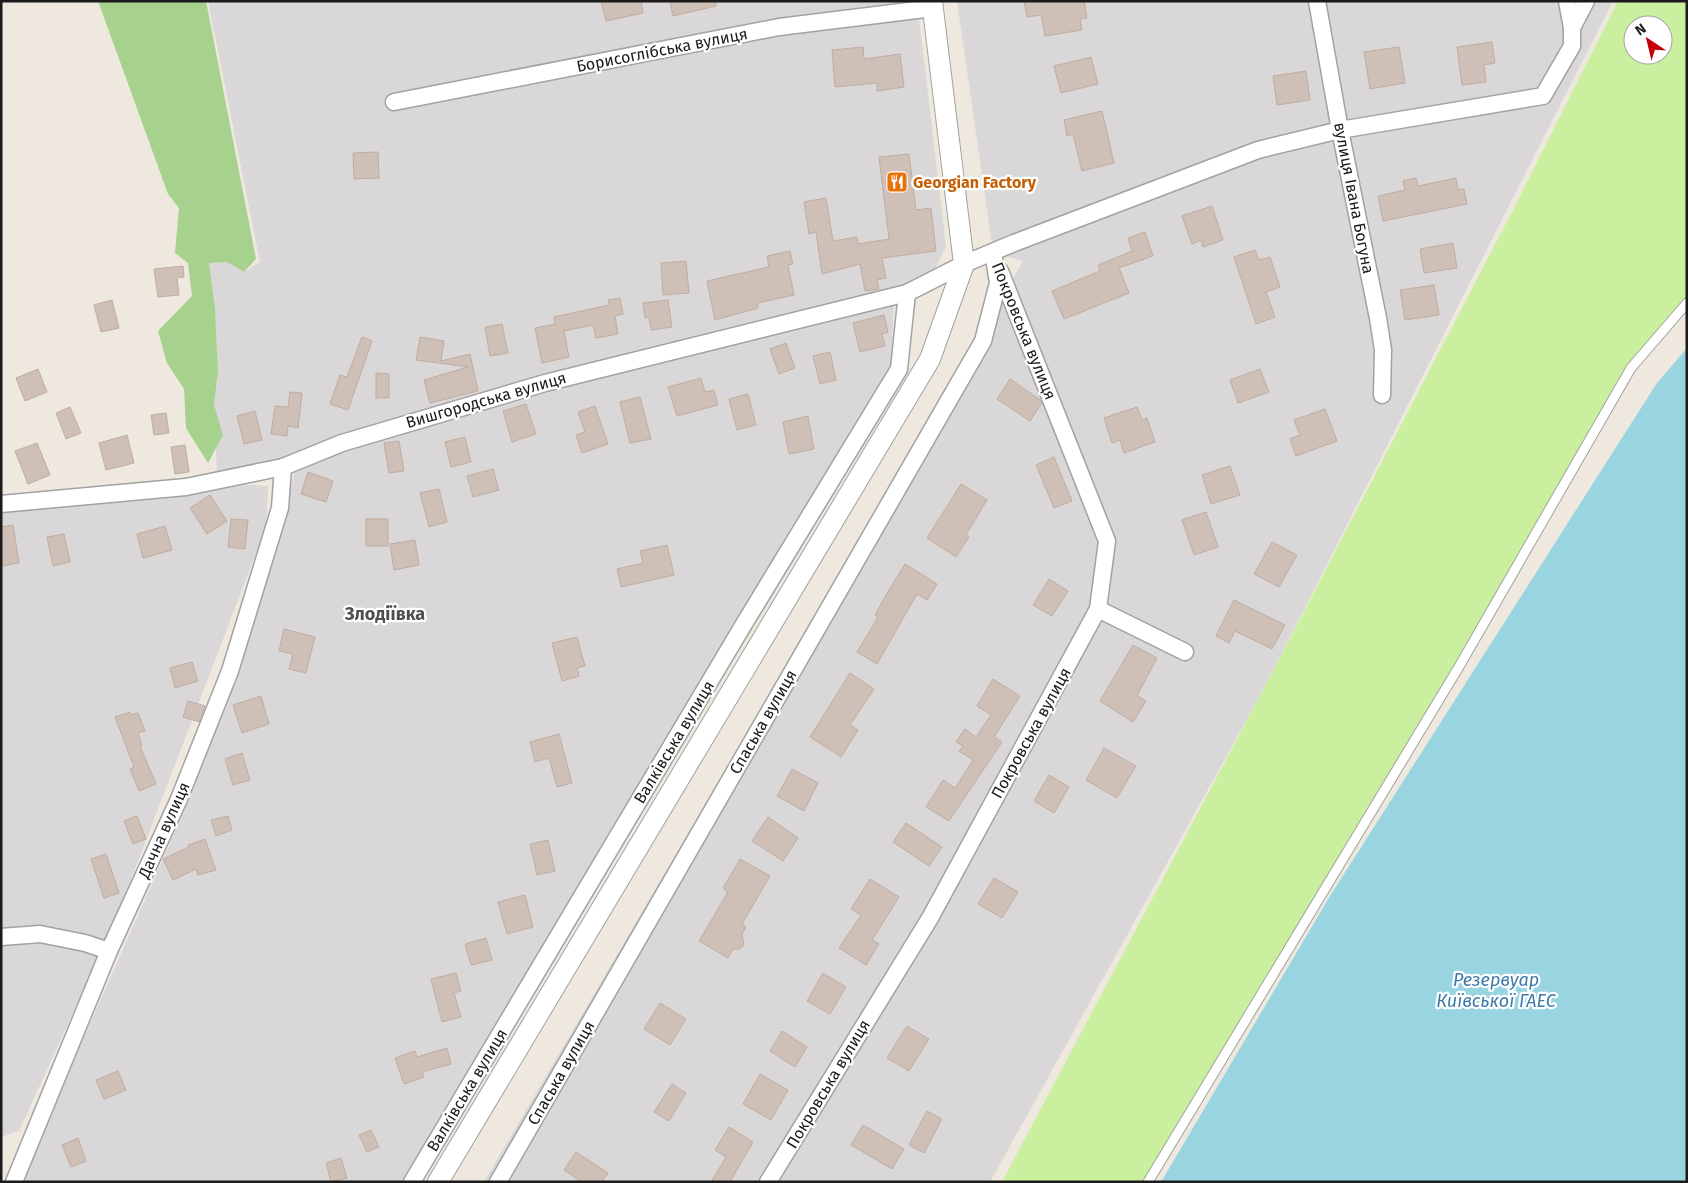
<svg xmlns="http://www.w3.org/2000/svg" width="1688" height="1183" viewBox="0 0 1688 1183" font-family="'Fira Sans',sans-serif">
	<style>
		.residential { fill: #d9d7d7 }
		.grass { fill: #caef9e; fill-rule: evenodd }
		.forest { fill: #a6d28e }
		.water { fill: #99d5e1 }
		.building { fill: #cec0b7; stroke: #c1aca0 }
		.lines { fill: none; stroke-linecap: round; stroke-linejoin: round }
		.service-casing { stroke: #a2a2a2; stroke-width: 11 }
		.minor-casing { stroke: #a2a2a2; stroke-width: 19 }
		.tertiary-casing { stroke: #a2a2a2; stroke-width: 22 }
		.service { stroke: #fff; stroke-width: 9 }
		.minor { stroke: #fff; stroke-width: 16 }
		.tertiary { stroke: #fff; stroke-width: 20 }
		.labels { text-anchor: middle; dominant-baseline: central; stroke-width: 4.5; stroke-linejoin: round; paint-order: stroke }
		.street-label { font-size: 16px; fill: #1b1b1b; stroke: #fff }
		.food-label { font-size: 16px; font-weight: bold; fill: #c56008; stroke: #fff; text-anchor: start }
		.neighbourhood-label { font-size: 18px; font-weight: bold; fill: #4e4e4e; stroke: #fff }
		.water-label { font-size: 18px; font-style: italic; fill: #3d7aaa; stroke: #fff }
	</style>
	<rect width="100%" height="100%" fill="#eee8de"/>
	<g class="residential">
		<path d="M208,1H917L946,247L935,269L895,289L285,459L217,474L214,405L218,371L215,308L209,263L227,262L244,272L260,262Z"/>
		<path d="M957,1H1613L1262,692L990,1182H484L1023,261L993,252Z"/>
		<path d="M894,303L891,365L401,1182H12L25,1170L191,796L281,525L296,468L426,421Z"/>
		<path d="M233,484L268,486L266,527L117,916L19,1131L1,1137V513Z"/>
	</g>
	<path class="grass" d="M1618,1H1687V303L1631,368L1460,665L1148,1182H1002L1262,692L1512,212ZM1633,25H1663V55H1633Z"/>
	<path class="forest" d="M98,1H206L256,259L244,272L227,262L209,263L215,308L218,371L214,405L223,435L208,463L186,428L184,389L167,363L158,331L192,296L188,263L175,253L179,208L168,194Z"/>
	<path class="water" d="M1687,348V1182H1161L1330,896L1657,383Z"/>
	<g class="building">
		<path d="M601,1H641L643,13L606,21Z"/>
		<path d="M670,1H716V6L673,16Z"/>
		<path d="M1024,1H1084L1087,18L1080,19L1082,30L1045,36L1041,15L1027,17Z"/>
		<path d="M1492,42L1495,63L1484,65L1486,82L1462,85L1457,47Z"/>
		<path d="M863,47L864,59L900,54L904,87L877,91V83L835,87L832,50Z"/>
		<path d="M1399,47L1405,83L1370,89L1364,52Z"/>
		<path d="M1091,57L1098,84L1061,93L1054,66Z"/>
		<path d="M1306,71L1310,100L1277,105L1273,76Z"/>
		<path d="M1102,111L1114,163L1082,171L1073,134L1067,136L1064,120Z"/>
		<path d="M378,152L379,178L354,179L353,153Z"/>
		<path d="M909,154L916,210L931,208L936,251L882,258L886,278L877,280L879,289L865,291L860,264L822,274L816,232L809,234L804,202L826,198L833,241L857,237L858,244L889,239L879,157Z"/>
		<path d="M1416,178L1418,186L1456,178L1458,190L1464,189L1467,204L1383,221L1378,196L1405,190L1403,181Z"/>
		<path d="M1212,206L1223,240L1203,247L1201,240L1192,244L1182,216Z"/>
		<path d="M1145,232L1153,256L1119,268L1129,293L1064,319L1052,291L1100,271L1098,265L1132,251L1128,238Z"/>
		<path d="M1453,243L1457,268L1424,273L1420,249Z"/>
		<path d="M1255,250L1259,260L1270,257L1280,287L1266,292L1275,317L1256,324L1234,257Z"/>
		<path d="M790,251L793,264L788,265L794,295L757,303L758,308L715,320L707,281L769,267L767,256Z"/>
		<path d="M686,261L689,293L663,295L661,263Z"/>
		<path d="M183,266L184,277L177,278L179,295L158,297L154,269Z"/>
		<path d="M1434,285L1439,315L1405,320L1400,290Z"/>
		<path d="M620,298L623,314L615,316L618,334L596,338L593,325L564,331L569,357L542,363L535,328L555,324L554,317L609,305L608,300Z"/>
		<path d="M112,300L119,328L101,332L94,305Z"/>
		<path d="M668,300L672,327L651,330L649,317L645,318L643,303Z"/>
		<path d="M884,315L888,332L882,334L885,346L860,352L853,323Z"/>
		<path d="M502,324L508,353L490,356L485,327Z"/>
		<path d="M362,337L372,341L348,410L330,404L340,375L347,377Z"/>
		<path d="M420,337L444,341L441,361L470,354L478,391L430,403L424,380L468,367L416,360Z"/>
		<path d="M786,343L795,368L779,374L770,349Z"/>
		<path d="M830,352L836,380L820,384L813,356Z"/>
		<path d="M38,369L47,392L25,401L16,378Z"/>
		<path d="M1260,369L1269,392L1238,403L1230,380Z"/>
		<path d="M376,373L389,374V398H376Z"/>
		<path d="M701,378L705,392L714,390L718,405L677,416L668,387Z"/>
		<path d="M1010,379L1040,400L1042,403L1030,421L997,399Z"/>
		<path d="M290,392L302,393L298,428L288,426L287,436L271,434L275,406L288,407Z"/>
		<path d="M748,394L756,425L737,430L729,399Z"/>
		<path d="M640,397L651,439L630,443L620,402Z"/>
		<path d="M526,404L536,434L512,442L503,411Z"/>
		<path d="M595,406L608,444L582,453L576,435L585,432L578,412Z"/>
		<path d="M70,407L81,433L66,439L56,413Z"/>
		<path d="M1137,407L1142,420L1147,418L1155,442L1124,453L1120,440L1112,443L1104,418Z"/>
		<path d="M1325,409L1337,441L1296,456L1290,439L1300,435L1294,420Z"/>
		<path d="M255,411L262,440L244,444L237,416Z"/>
		<path d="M166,413L169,433L154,435L151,415Z"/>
		<path d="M808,416L814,449L789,454L783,422Z"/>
		<path d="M127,435L134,463L106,470L99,443Z"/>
		<path d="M465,437L471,462L451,467L445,442Z"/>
		<path d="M399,441L404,471L389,473L384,443Z"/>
		<path d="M37,443L50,475L28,484L15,451Z"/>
		<path d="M185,445L189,472L175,474L171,447Z"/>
		<path d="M1054,457L1072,501L1054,508L1036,465Z"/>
		<path d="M1230,466L1240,495L1211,504L1202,475Z"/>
		<path d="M493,469L499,490L473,497L467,476Z"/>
		<path d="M308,472L333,481L326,502L301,494Z"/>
		<path d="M961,484L987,500L966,535L969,537L956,557L927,538Z"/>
		<path d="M439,489L447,522L429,527L420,493Z"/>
		<path d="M210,495L227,521L207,534L190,508Z"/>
		<path d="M1206,512L1218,547L1194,555L1182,520Z"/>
		<path d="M231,519L248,520L245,549L228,547Z"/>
		<rect x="366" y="519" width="22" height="27"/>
		<path d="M13,525L19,563L1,566V527Z"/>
		<path d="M165,526L172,550L143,558L137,534Z"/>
		<path d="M64,534L70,562L53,566L47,537Z"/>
		<path d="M415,540L419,565L394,570L390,544Z"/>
		<path d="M1272,542L1297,555L1279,587L1254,574Z"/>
		<path d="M667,545L674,575L621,587L617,569L643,563L640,551Z"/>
		<path d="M905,564L937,584L927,600L917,594L877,664L857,652L878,617L875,615L886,595Z"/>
		<path d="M1049,579L1068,591L1052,616L1033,605Z"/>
		<path d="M1234,600L1285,625L1272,649L1235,631L1229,643L1216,636Z"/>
		<path d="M284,629L315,637L306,673L289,669L293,654L279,651Z"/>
		<path d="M577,637L585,666L577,668L579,676L562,681L552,643Z"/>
		<path d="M1133,645L1157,658L1137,696L1146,701L1133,722L1100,701Z"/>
		<path d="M192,662L198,681L175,688L170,668Z"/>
		<path d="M850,673L874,689L850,725L858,730L841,757L810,737Z"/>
		<path d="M993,679L1020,696L994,737L1002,742L949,821L926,807L943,780L955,788L973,760L959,751L963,746L956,742L965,729L976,737L991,715L977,706Z"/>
		<path d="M261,696L269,724L242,733L233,705Z"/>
		<path d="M188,701L205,706L199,722L183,717Z"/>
		<path d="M130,712L131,715L138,713L145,731L138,733L142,745L140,746L156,784L139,791L130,769L134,767L115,717Z"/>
		<path d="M559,734L572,783L557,787L549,758L535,762L530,742Z"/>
		<path d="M1104,748L1136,766L1117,798L1086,780Z"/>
		<path d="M242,753L250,780L233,785L225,759Z"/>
		<path d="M792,769L818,783L804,811L777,796Z"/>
		<path d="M1049,775L1069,787L1054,813L1034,801Z"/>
		<path d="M137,816L146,839L133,844L124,821Z"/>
		<path d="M228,816L232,830L216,836L211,820Z"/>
		<path d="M768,817L798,838L783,861L752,841Z"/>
		<path d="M906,823L942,847L929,866L893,842Z"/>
		<path d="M205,839L216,870L198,875L196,869L173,880L163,859L189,847L188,845Z"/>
		<path d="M548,840L555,871L537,875L530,844Z"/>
		<path d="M106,854L119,893L104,898L91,859Z"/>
		<path d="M740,859L770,876L742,924L746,927L742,934L744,945L739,949H733L728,958L699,941L728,892L723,888Z"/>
		<path d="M994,878L1018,892L1002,918L978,904Z"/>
		<path d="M870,879L899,897L872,940L879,944L866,965L839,948L861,915L851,909Z"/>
		<path d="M525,895L533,927L507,934L498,902Z"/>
		<path d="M486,938L492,960L471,965L465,944Z"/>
		<path d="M456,973L461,991L454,993L461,1017L442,1022L431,979Z"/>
		<path d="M823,973L846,987L830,1014L807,1001Z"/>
		<path d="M660,1003L686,1019L670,1045L644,1029Z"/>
		<path d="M907,1026L929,1039L909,1071L887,1058Z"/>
		<path d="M782,1031L807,1047L795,1067L770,1051Z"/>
		<path d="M447,1048L451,1064L422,1072L424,1077L404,1084L395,1058L415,1051L417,1057Z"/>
		<path d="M118,1071L126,1090L104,1099L96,1080Z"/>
		<path d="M760,1074L788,1090L771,1120L743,1104Z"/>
		<path d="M672,1084L686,1093L669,1121L654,1112Z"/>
		<path d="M927,1111L942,1119L924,1153L909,1145Z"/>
		<path d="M863,1125L904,1149L892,1169L851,1145Z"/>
		<path d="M729,1127L753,1142L730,1182H711L726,1157L715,1150Z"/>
		<path d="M371,1130L379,1147L367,1152L359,1135Z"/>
		<path d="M78,1138L86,1161L71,1167L62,1145Z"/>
		<path d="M576,1152L608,1173L602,1182H582L564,1170Z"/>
		<path d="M341,1158L347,1178L331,1182L326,1163Z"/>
	</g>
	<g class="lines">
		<g class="service-casing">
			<path id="service" d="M1148,1182L1460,665L1631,368L1687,303"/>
		</g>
		<g class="minor-casing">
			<g id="minor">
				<path d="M1317,1L1340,130L1378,318L1383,350L1382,395"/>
				<path d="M1567,1L1572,28"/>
				<path d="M394,102L779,27L933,8"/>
				<path d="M1,504L186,487L283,467L342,443L545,383L907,293L964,264L1014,243L1258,150L1340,130L1543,96L1572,46V28L1586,1"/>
				<path d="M1098,609L1185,652"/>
				<path d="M1,937L40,934L85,943L109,951"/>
				<path d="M14,1182L109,951L179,799L230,671L280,508L283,467"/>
				<path d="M412,1182L744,624L899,369L907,293"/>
				<path d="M498,1182L983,341L998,283L993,252"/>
				<path d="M768,1182L930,918L1098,609L1107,541L1000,271"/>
			</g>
		</g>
		<g class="tertiary-casing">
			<path id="tertiary" d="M438,1182L930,359L964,264L932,1"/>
		</g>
		<use href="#service" class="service"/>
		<use href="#minor" class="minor"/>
		<use href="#tertiary" class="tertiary"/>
	</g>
	<defs>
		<g id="restaurant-square" transform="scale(1.125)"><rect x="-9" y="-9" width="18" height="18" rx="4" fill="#e8710a" stroke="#fff"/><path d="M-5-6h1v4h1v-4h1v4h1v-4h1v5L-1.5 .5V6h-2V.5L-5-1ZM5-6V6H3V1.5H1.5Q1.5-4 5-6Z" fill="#fff"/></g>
	</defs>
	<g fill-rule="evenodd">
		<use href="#restaurant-square" x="897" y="182"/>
	</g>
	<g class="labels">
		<g class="street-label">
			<text transform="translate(662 50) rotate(-11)">Борисоглібська вулиця</text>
			<text transform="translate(1354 198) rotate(79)">вулиця Івана Богуна</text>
			<text transform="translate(1024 331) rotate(68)">Покровська вулиця</text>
			<text transform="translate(486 400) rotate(-16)">Вишгородська вулиця</text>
			<text transform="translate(763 722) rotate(-60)">Спаська вулиця</text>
			<text transform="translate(1031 733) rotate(-61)">Покровська вулиця</text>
			<text transform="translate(674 742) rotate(-59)">Валківська вулиця</text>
			<text transform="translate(164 830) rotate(-66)">Дачна вулиця</text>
			<text transform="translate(561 1073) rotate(-60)">Спаська вулиця</text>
			<text transform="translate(828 1084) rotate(-59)">Покровська вулиця</text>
			<text transform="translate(467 1090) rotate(-59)">Валківська вулиця</text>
		</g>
		<g class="food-label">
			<text x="913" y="182">Georgian Factory</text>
		</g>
		<g class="neighbourhood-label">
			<text x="385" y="614">Злодіївка</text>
		</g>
		<g class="water-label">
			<text x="1496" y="980">Резервуар<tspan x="1496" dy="21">Київської ГАЕС</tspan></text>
		</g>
	</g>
	<rect width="1688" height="1183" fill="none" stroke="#1b1b1b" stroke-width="5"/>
	<g transform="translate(1648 40) rotate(325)"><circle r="24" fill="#ffffff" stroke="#a4a4a4"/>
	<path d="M0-4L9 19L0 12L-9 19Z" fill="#c5000c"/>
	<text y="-8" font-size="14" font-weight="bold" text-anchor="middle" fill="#1b1b1b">N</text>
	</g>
</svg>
